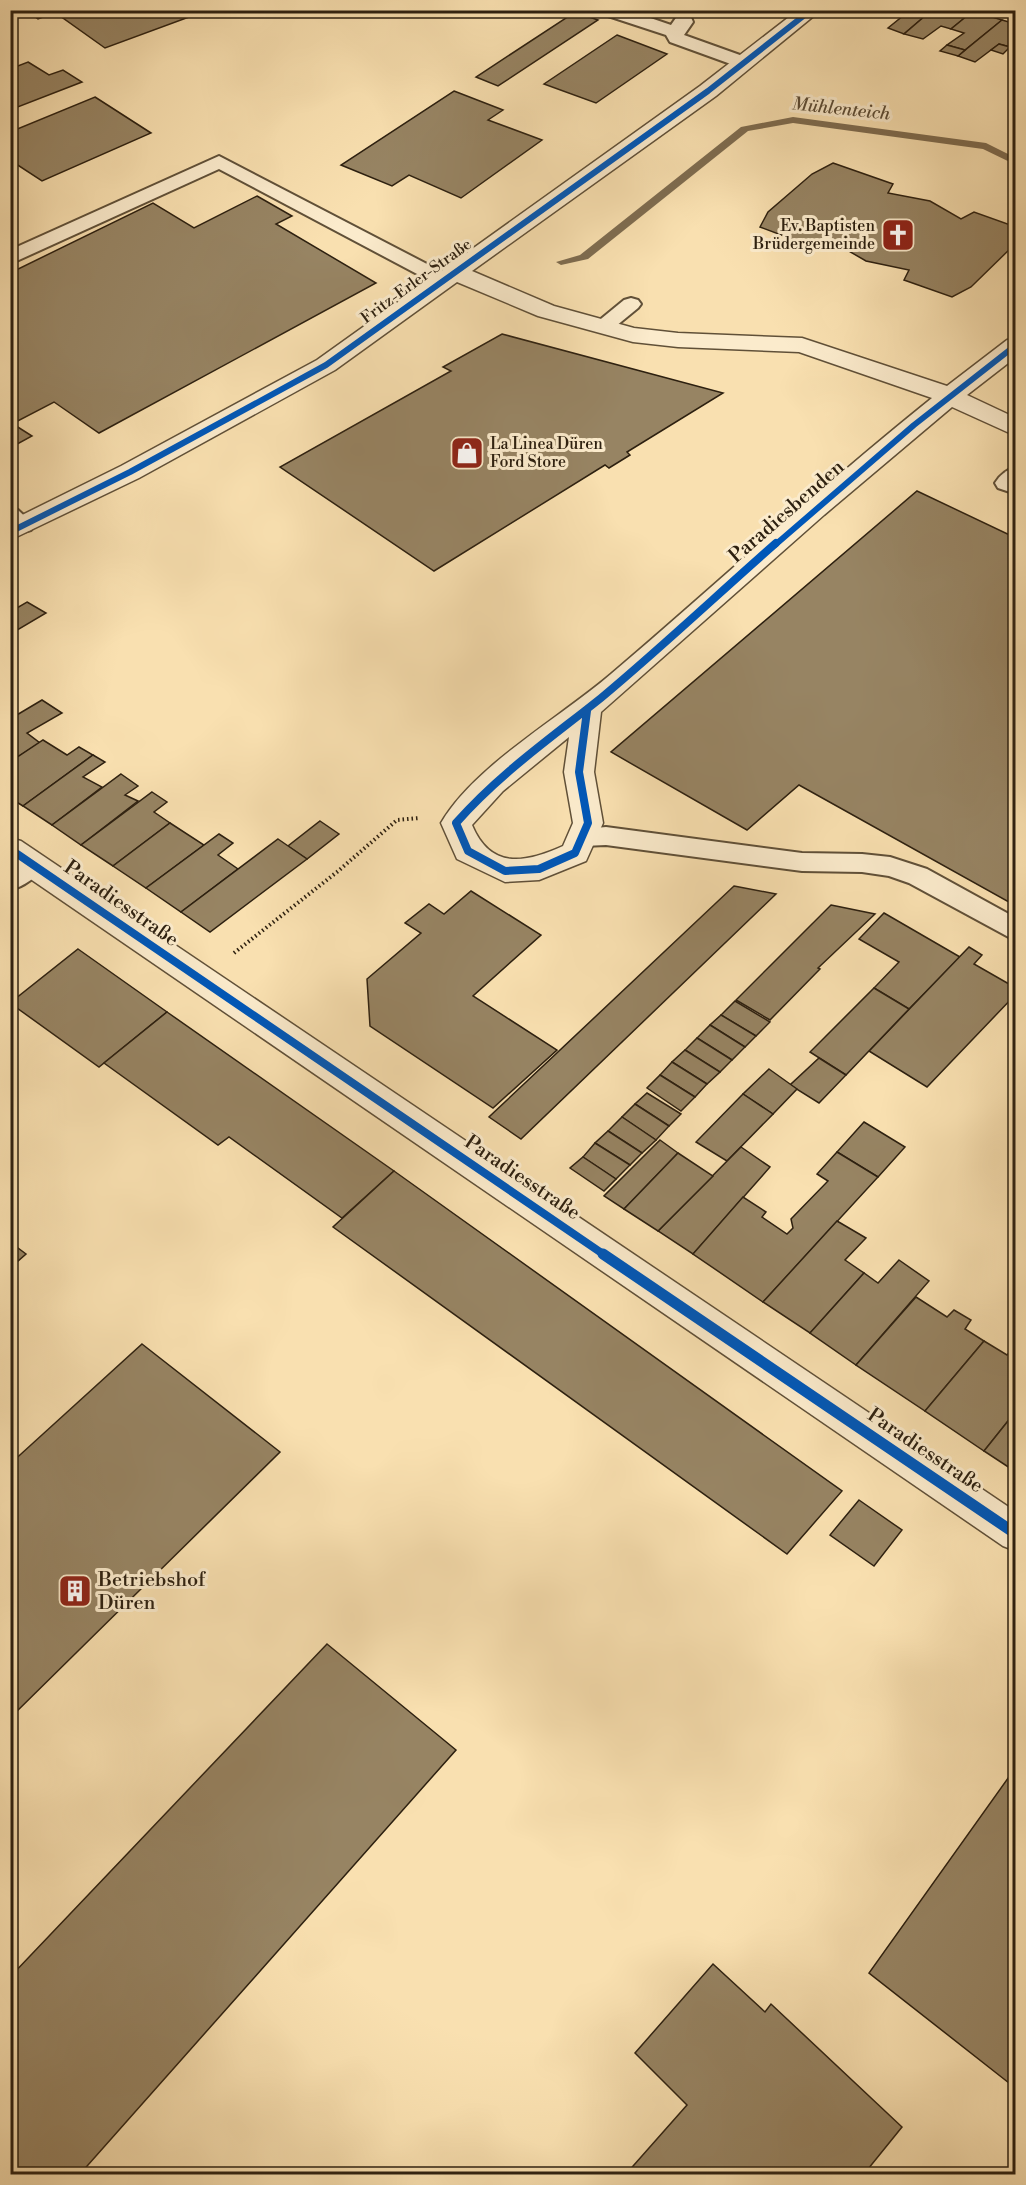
<svg xmlns="http://www.w3.org/2000/svg" width="1026" height="2185" viewBox="0 0 1026 2185" font-family="'Libre Bodoni',serif">
	<style>
		.lines { fill: none; stroke-linecap: round; stroke-linejoin: round }
		.stream { fill: #7e6c50; fill-rule: evenodd }
		.building { fill: #978463; stroke: #2d2010; stroke-width: 1.5 }
		.service-casing { stroke: #605038; stroke-width: 4 }
		.minor-casing { stroke: #605038; stroke-width: 3 }
		.path { stroke: #2d2010; stroke-width: 4; stroke-dasharray: 1.5 3; stroke-linecap: butt }
		.service { fill: #fbebcc; fill-rule: evenodd }
		.minor { fill: #fbebcc; fill-rule: evenodd }
		.cycleway-far2-casing { stroke: #fbebcc; stroke-width: 9 }
		.cycleway-far1-casing { stroke: #fbebcc; stroke-width: 12 }
		.cycleway-casing { stroke: #fbebcc; stroke-width: 15 }
		.cycleway-far2 { stroke: #0057b8; stroke-width: 6 }
		.cycleway-far1 { stroke: #0057b8; stroke-width: 8 }
		.cycleway { stroke: #0057b8; stroke-width: 11 }
		.labels { text-anchor: middle; dominant-baseline: central; stroke-width: 6; stroke-linejoin: round; paint-order: stroke }
		.far-poi-label { font-size: 16px; fill: #2d2010; stroke: #fbebcc; text-anchor: end }
		.far-street-label { font-size: 16px; fill: #2d2010; stroke: #fbebcc }
		.far-water-label { font-size: 18px; font-style: italic; fill: #5c4c35; stroke: #fbebcc }
		.street-label { font-size: 20px; fill: #2d2010; stroke: #fbebcc }
		.poi-label { font-size: 20px; fill: #2d2010; stroke: #fbebcc; text-anchor: start }
	</style>
	<rect width="100%" height="100%" fill="#f9e0b0"/>
	<filter id="stains"><feTurbulence type="fractalNoise" baseFrequency=".00333" numOctaves="4"/><feColorMatrix values="0 0 0 0 .2 0 0 0 0 .09 0 0 0 0 .02 0 0 0 .5 -.17"/></filter>
	<radialGradient id="worn" r=".72"><stop offset=".6" stop-color="#630" stop-opacity="0"/><stop offset="1" stop-color="#630" stop-opacity=".3"/></radialGradient>
	<g class="lines">
		<path class="stream" d="M793,117L986,143L1016,158V165L983,149L793,123L748,131L588,259L561,265L556,262L580,255L741,127Z"/>
	</g>
	<g class="building">
		<path d="M26,10H62L38,19Z"/>
		<path d="M62,10H208L105,48L56,13Z"/>
		<path d="M897,10H932L904,34L888,28L904,15L895,12Z"/>
		<path d="M932,10H973V11L951,29L941,26L923,39L904,34Z"/>
		<path d="M973,11L1002,20L965,50L947,45L964,33L951,29Z"/>
		<path d="M575,12L598,20L498,86L476,77Z"/>
		<path d="M1002,20L1016,24V43L1010,47L999,44L975,62L958,56Z"/>
		<path d="M617,35L667,54L596,103L544,84Z"/>
		<path d="M999,44L1010,47L1003,54L991,50Z"/>
		<path d="M947,45L965,50L958,56L940,51Z"/>
		<path d="M28,62L49,75L63,70L82,82L10,110V69Z"/>
		<path d="M454,91L503,110L488,120L542,140L461,198L409,175L392,186L341,165Z"/>
		<path d="M95,97L151,133L42,181L10,160V132Z"/>
		<path d="M833,163L893,184L888,193L930,201L961,219L974,212L1016,227V243L971,287L952,297L904,280L909,270L866,261L835,243L821,250L760,227L768,212L812,174Z"/>
		<path d="M257,196L292,216L276,224L376,283L99,433L54,402L10,425V273L153,203L194,228Z"/>
		<path d="M502,334L723,393L627,452L630,455L609,468L605,465L434,571L280,467L451,371L443,367Z"/>
		<path d="M13,424L32,436L10,448V425Z"/>
		<path d="M917,491L1016,538V906L799,785L747,830L611,752Z"/>
		<path d="M27,602L46,613L14,632L10,630V612Z"/>
		<path d="M42,700L62,713L27,733L40,743L10,762V719Z"/>
		<path d="M43,740L67,755L79,747L93,755L23,806L10,798V762Z"/>
		<path d="M93,755L105,762L83,777L102,787L52,825L23,806Z"/>
		<path d="M121,774L138,786L125,795L138,801L81,845L52,825Z"/>
		<path d="M152,792L167,802L154,812L170,823L113,866L81,845Z"/>
		<path d="M320,821L339,834L307,859L288,846Z"/>
		<path d="M170,823L204,845L146,888L113,866Z"/>
		<path d="M219,834L233,843L218,855L238,869L181,912L146,888Z"/>
		<path d="M278,839L307,859L210,932L181,912Z"/>
		<path d="M734,886L776,894L521,1139L489,1117Z"/>
		<path d="M471,891L541,935L473,996L557,1050L493,1108L370,1026L367,979L421,933L405,923L429,904L444,914Z"/>
		<path d="M831,905L875,914L818,968L820,969L770,1020L736,1000Z"/>
		<path d="M884,913L960,957L909,1009L874,988L899,962L859,939Z"/>
		<path d="M969,947L982,955L974,964L1016,988V994L927,1087L869,1051Z"/>
		<path d="M78,949L167,1012L99,1067L10,1003Z"/>
		<path d="M874,988L909,1009L846,1075L810,1052Z"/>
		<path d="M735,1001L770,1022L756,1036L721,1015Z"/>
		<path d="M167,1012L394,1171L342,1218L229,1137L218,1145L104,1063Z"/>
		<path d="M721,1015L756,1036L745,1047L710,1025Z"/>
		<path d="M710,1025L745,1047L732,1060L697,1038Z"/>
		<path d="M697,1038L732,1060L720,1072L685,1050Z"/>
		<path d="M685,1050L720,1072L707,1084L672,1062Z"/>
		<path d="M819,1058L846,1075L819,1103L790,1085Z"/>
		<path d="M672,1062L707,1084L695,1097L660,1075Z"/>
		<path d="M769,1069L797,1089L773,1114L743,1094Z"/>
		<path d="M660,1075L695,1097L681,1111L647,1088Z"/>
		<path d="M647,1093L681,1114L669,1126L635,1104Z"/>
		<path d="M743,1094L773,1114L727,1161L696,1142Z"/>
		<path d="M635,1104L669,1126L656,1140L622,1117Z"/>
		<path d="M622,1117L656,1140L642,1153L608,1131Z"/>
		<path d="M864,1122L905,1147L878,1177L837,1152Z"/>
		<path d="M608,1131L642,1153L630,1165L595,1143Z"/>
		<path d="M660,1140L678,1153L624,1209L604,1196Z"/>
		<path d="M595,1143L630,1165L616,1179L583,1157Z"/>
		<path d="M741,1147L770,1167L693,1254L658,1231Z"/>
		<path d="M837,1152L878,1177L763,1302L693,1254L743,1197L766,1212L762,1217L787,1234L793,1228L791,1219L828,1181L817,1174Z"/>
		<path d="M678,1153L713,1176L658,1231L624,1209Z"/>
		<path d="M583,1157L616,1179L604,1191L570,1168Z"/>
		<path d="M394,1171L842,1491L787,1554L333,1227Z"/>
		<path d="M837,1221L866,1238L845,1260L864,1273L810,1333L763,1302Z"/>
		<path d="M10,1242L26,1254L10,1268Z"/>
		<path d="M899,1260L929,1281L856,1365L810,1333L864,1273L878,1283Z"/>
		<path d="M916,1297L947,1317L954,1310L971,1320L965,1329L984,1341L925,1411L856,1365Z"/>
		<path d="M984,1341L1007,1355L1016,1345V1411L984,1451L925,1411Z"/>
		<path d="M142,1344L280,1452L10,1718V1464Z"/>
		<path d="M1016,1411V1472L984,1451Z"/>
		<path d="M859,1500L902,1530L874,1566L830,1535Z"/>
		<path d="M327,1644L456,1750L80,2174H10V1977Z"/>
		<path d="M1016,1767V2073L1009,2083L869,1973Z"/>
		<path d="M713,1964L765,2012L771,2004L902,2127L864,2174H626L687,2105L635,2053Z"/>
	</g>
	<g class="lines">
		<g class="service-casing">
			<g id="service">
				<path d="M599,10H627L671,25L678,15H690L693,22L684,35L751,59L754,63L745,68L739,67L670,42L666,35L602,14Z"/>
				<path d="M219,156L450,276L453,280L450,284H436L219,169L10,264V250Z"/>
				<path d="M631,298L638,300L641,304L638,308L610,331H596L593,327L596,323L624,300Z"/>
				<path d="M1016,467V494L998,488L995,483C1000,475 1006,470 1016,467Z"/>
				<path d="M10,508L18,510L34,525L31,530L23,532L10,527Z"/>
				<path d="M606,827L802,853L862,854L890,857L927,869L1016,918V941L909,883L889,876L862,872L802,871L606,845L583,846L574,844L570,837L574,830Z"/>
				<path d="M32,854L41,857L45,864C38,876 24,887 10,890V867L23,857Z"/>
			</g>
		</g>
		<g class="minor-casing">
			<g id="minor">
				<path d="M798,10H821L716,96L472,271L554,306L634,328L678,333L802,338L947,386L1007,340L1016,338V357L967,395L1016,418V436L952,407L824,515L601,712L594,772L603,823L586,861L539,880L505,882L457,859L441,823C474,766 561,717 611,674C719,582 822,486 932,398L799,352L678,347L633,342L538,316L457,282L335,370L139,478L10,540V521L121,466L317,360L700,86ZM569,737L564,772L573,823L563,846C525,863 491,870 472,825L503,791Z"/>
				<path d="M10,838L21,841L1016,1512V1551L1003,1546L10,865Z"/>
			</g>
		</g>
		<path class="path" d="M234,953L337,872L397,820L419,818"/>
		<use href="#service" class="service"/>
		<use href="#minor" class="minor"/>
		<g class="cycleway-far2-casing">
			<g id="cycleway-far2">
				<path d="M10,532L130,472L326,365L708,91L811,10"/>
				<path d="M775,545L914,425L1016,345"/>
			</g>
		</g>
		<g class="cycleway-far1-casing">
			<g id="cycleway-far1">
				<path d="M587,711L579,772L588,823L575,853L539,869L505,871L468,851L456,823C499,774 551,738 601,698C661,648 718,594 776,543"/>
				<path d="M10,849L606,1256"/>
			</g>
		</g>
		<g class="cycleway-casing">
			<path id="cycleway" d="M603,1254L1016,1534"/>
		</g>
		<use href="#cycleway-far2" class="cycleway-far2"/>
		<use href="#cycleway-far1" class="cycleway-far1"/>
		<use href="#cycleway" class="cycleway"/>
	</g>
	<defs>
		<g id="church-square" transform="scale(1.725)"><rect x="-9" y="-9" width="18" height="18" rx="4" fill="#8f2418" stroke="#fbebcc"/><path d="M-1.2-6h2.4v3.5h3.3v2.4h-3.3V6h-2.4V-.1h-3.3v-2.4h3.3Z" fill="#fff"/></g>
		<g id="shop-square" transform="scale(1.725)"><rect x="-9" y="-9" width="18" height="18" rx="4" fill="#8f2418" stroke="#fbebcc"/><path d="M-5-2.5h2.3a2.7 3.5 0 0 1 5.4 0H5L5.5 6h-11ZM-1.5-2.5h3a1.5 2.3 0 0 0-3 0Z" fill="#fff"/></g>
		<g id="building-square" transform="scale(1.725)"><rect x="-9" y="-9" width="18" height="18" rx="4" fill="#8f2418" stroke="#fbebcc"/><path d="M-4-6H4V6H1V3H-1V6H-4ZM-2.5-4.3h1.7v1.8h-1.7ZM.8-4.3h1.7v1.8H.8ZM-2.5-1h1.7V.8h-1.7ZM.8-1h1.7V.8H.8Z" fill="#fff"/></g>
	</defs>
	<g fill-rule="evenodd">
		<use href="#church-square" x="898" y="235"/>
		<use href="#shop-square" x="467" y="453"/>
		<use href="#building-square" x="75" y="1591"/>
	</g>
	<g class="labels">
		<g class="far-poi-label">
			<text x="875" y="226">Ev. Baptisten<tspan x="875" dy="18">Brüdergemeinde</tspan></text>
			<text x="490" y="444" text-anchor="start">La Linea Düren<tspan x="490" dy="18">Ford Store</tspan></text>
		</g>
		<g class="far-street-label">
			<text transform="translate(416 281) rotate(-36)">Fritz-Erler-Straße</text>
		</g>
		<g class="far-water-label">
			<text transform="translate(841 109) rotate(6)">Mühlenteich</text>
		</g>
		<g class="street-label">
			<text transform="translate(787 512) rotate(-41)">Paradiesbenden</text>
			<text transform="translate(121 904) rotate(35)">Paradiesstraße</text>
			<text transform="translate(522 1178) rotate(34)">Paradiesstraße</text>
			<text transform="translate(925 1451) rotate(34)">Paradiesstraße</text>
		</g>
		<g class="poi-label">
			<text x="98" y="1580">Betriebshof<tspan x="98" dy="23">Düren</tspan></text>
		</g>
	</g>
	<rect width="1026" height="2185" fill="none" stroke="#f9e0b0" stroke-width="36"/>
	<rect x="12" y="12" width="1002" height="2161" fill="none" stroke="#2d2010" stroke-width="3"/>
	<rect x="18" y="18" width="990" height="2149" fill="none" stroke="#2d2010" stroke-width="1.5"/>
	<rect width="100%" height="100%" filter="url(#stains)"/>
	<rect width="100%" height="100%" fill="url(#worn)"/>
</svg>
